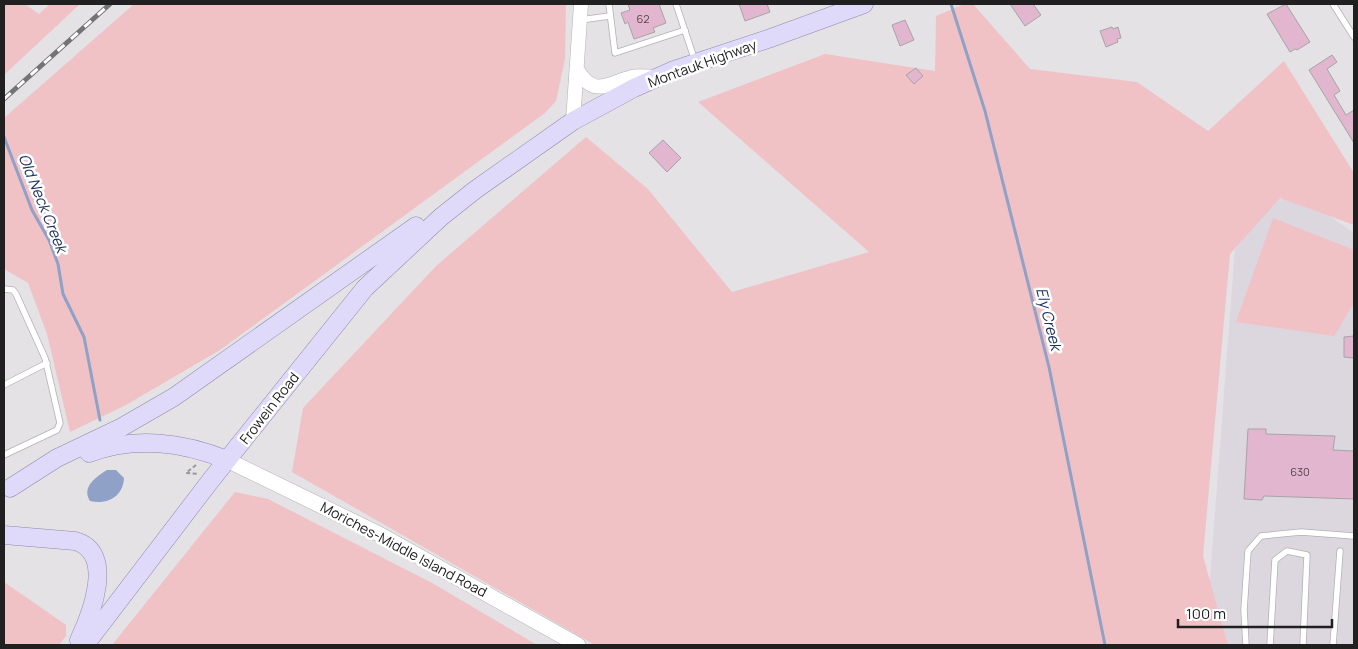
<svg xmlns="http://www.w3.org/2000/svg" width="1358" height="649" viewBox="0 0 1358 649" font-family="Manrope,sans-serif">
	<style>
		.built { fill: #dcd6df }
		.green { fill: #f0c2c6 }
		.water { fill: #8fa1c7 }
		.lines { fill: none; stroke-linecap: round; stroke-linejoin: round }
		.stream { stroke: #8fa1c7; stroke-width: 3 }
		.building { fill: #e2b6ce; stroke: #a7a4a6 }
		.service-casing { stroke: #b3b1b4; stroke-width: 7 }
		.tertiary-casing { stroke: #b3b1b4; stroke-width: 15 }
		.secondary-casing { stroke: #b3b1b4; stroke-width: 16 }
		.primary-casing { stroke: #8e89ac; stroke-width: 19 }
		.path { stroke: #989799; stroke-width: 2; stroke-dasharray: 4 2.5; stroke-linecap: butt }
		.service { stroke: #fff; stroke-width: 5.5 }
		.tertiary { stroke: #fff; stroke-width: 14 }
		.secondary { stroke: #fff; stroke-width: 15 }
		.primary { stroke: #dfdafa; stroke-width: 18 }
		.rail-casing { stroke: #747375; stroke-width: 5 }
		.rail { stroke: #fff; stroke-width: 3; stroke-dasharray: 9; stroke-linecap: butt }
		.labels { text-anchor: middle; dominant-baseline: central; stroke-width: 5; stroke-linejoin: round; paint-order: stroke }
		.number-label { font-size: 11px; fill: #51464c }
		.street-label { font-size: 14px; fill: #212021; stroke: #fff }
		.water-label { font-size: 15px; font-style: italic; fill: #1c3161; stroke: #fff }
	</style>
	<rect width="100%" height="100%" fill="#e4e2e5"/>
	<path class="built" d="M1242,156L1354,233V645H1205Z"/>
	<g class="green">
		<path d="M4,4H25L39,14L50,4H80L4,75Z"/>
		<path d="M134,4H566L565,59L556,101L545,113L220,350L126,405L70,432L47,334L28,283L4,269V118Z"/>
		<path d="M964,4H973L1030,69L1137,82L1208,131L1284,61L1354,173V225L1280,198L1230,254L1203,556L1228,645H595L292,472L303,408L436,266L586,137L648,189L732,292L869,252L698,102L825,54L935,71L936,16Z"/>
		<path d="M1273,218L1354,250V303L1334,336L1236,322Z"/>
		<path d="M235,492L268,499L434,584L537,645H112Z"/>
		<path d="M4,582L66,625V636L59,645H4Z"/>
	</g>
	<path class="water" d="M107,470H116L124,478C123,497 107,505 90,501C81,487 96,477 107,470Z"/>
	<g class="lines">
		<g class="stream">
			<path d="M951,4L985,111L1049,367L1105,645"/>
			<path d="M4,137L32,210L49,240L58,264L63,294L84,337L100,420"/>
		</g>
	</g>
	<g class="building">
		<path d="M628,4H659L666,23L653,28L655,32L634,39L628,22L625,24L621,13L630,10Z"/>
		<path d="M739,4H767L770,12L745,21Z"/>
		<path d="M1010,4H1033L1041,15L1025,26Z"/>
		<path d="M1286,4L1310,42L1297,50L1295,49L1290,52L1267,14Z"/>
		<path d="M905,20L914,40L900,46L892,25Z"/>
		<path d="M1112,27L1113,29L1118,27L1121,38L1117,39L1118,42L1106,47L1100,31Z"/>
		<path d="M1332,55L1337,62L1327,69L1340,91L1334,95L1346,115L1354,110V143L1309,70Z"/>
		<path d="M916,68L923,76L914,84L906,75Z"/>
		<path d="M663,140L681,158L667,172L649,153Z"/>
		<path d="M1354,336V358L1344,357V337Z"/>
		<path d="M1248,429H1266V434L1335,436L1333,450L1354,451V499L1264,496L1262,500L1244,499Z"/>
	</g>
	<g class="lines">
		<g class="service-casing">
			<g id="service">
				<path d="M609,4L615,53L685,30"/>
				<path d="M676,4L695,61"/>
				<path d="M1333,4L1354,37"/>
				<path d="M580,20L610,16"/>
				<path d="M4,289L13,290L16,294L45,358L60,423L57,430L4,455"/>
				<path d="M4,385L47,363"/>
				<path d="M1246,645L1244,610L1248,551L1261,536L1301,532L1354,536"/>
				<path d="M1270,645L1275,560L1287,551L1307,555L1303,645"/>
				<path d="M1333,645L1340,551"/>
			</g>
		</g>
		<g class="tertiary-casing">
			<g id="tertiary">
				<path d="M578,71C595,98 608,83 632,77C639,75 648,77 656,77"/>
				<path d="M573,121L581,4"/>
			</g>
		</g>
		<g class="secondary-casing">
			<path id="secondary" d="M227,460L379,534L578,645"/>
		</g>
		<g class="primary-casing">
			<g id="primary">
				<path d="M89,453C134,436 183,442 227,460"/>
				<path d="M10,488L57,458L122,427L174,397L416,226"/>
				<path d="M4,535L75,541C116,552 91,615 79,640"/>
				<path d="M85,645L211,480L365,288L441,217L475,190L573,121L634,88L674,70L768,39L864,4"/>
			</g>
		</g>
		<path class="path" d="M196,465L186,473L199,474"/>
		<use href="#service" class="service"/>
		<use href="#tertiary" class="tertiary"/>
		<use href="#secondary" class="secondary"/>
		<use href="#primary" class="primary"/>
		<g class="rail-casing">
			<path id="rail" d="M4,99L110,4"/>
		</g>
		<use href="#rail" class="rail"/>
	</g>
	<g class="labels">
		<g class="number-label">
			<text x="643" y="18">62</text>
			<text x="1300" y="471">630</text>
		</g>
		<g class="street-label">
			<text transform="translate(702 63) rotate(-20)">Montauk Highway</text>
			<text transform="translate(269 408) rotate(-52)">Frowein Road</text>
			<text transform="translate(404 549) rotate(28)">Moriches-Middle Island Road</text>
		</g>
		<g class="water-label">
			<text transform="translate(43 203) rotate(68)">Old Neck Creek</text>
			<text transform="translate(1049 319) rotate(76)">Ely Creek</text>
		</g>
	</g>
	<rect width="1358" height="649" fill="none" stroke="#212021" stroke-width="10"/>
	<path d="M1178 619v8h154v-8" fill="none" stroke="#212021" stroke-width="2.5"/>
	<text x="1186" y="619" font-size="15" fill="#212021" stroke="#ffffff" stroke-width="4" paint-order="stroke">100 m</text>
</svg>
